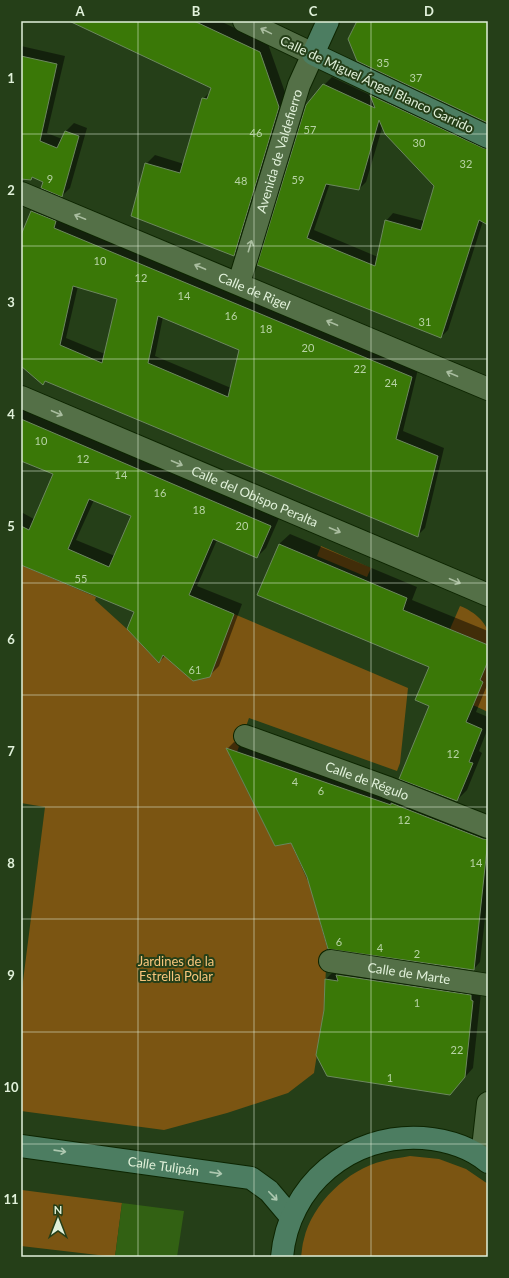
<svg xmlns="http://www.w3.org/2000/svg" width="509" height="1278" viewBox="0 0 509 1278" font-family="Lato,sans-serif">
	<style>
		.green { fill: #7b5512 }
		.water { fill: #326113 }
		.shadow { fill: #0007; fill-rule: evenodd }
		.building { fill: #3a7807; stroke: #6c885e; fill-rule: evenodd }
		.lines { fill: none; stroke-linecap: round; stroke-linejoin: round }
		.street-casing { stroke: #0d2500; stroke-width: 24 }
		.secondary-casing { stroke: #0d2500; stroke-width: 24 }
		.street { stroke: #547047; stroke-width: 22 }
		.secondary { stroke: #4c7d61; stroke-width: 22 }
		.oneway { stroke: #a9bd9f }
		.oneway2 { stroke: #adc8b0 }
		.grid { fill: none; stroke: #e1f1da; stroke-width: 1; stroke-opacity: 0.55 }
		.labels { text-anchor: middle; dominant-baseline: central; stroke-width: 4; stroke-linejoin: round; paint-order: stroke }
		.number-label { font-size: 11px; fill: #b7d3a5 }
		.street-label { font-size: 13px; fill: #e1f1da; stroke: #253f18 }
		.park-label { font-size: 13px; fill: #f7c57c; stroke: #253f18 }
		.neatline { fill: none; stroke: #e1f1da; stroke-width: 1.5 }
		.grid-label { font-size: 13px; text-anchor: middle; font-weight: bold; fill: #e1f1da }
	</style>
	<rect width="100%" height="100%" fill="#253f18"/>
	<g class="green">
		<path d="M321,546L371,568L367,577L317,556Z"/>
		<path d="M21,565L96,597L95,600L127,629L159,663L163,655L210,676L234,614L408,688L400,763L397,771L249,718L237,752L230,750L229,755L275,846L291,843L310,886L327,947L324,1010L314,1073L288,1093L227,1113L164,1130L21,1111V997L45,807L21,803Z"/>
		<path d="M460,606C471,610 485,620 488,632C489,636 488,641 488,645L450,629Z"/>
		<path d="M488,661V712L473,705L483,682L480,680Z"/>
		<path d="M410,1156L439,1159L466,1169L488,1184V1257H301C302,1251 302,1245 304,1239C312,1204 348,1169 383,1161C392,1158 401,1158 410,1156Z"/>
		<path d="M22,1190L122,1203L115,1257L21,1246V1201Z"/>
	</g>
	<path class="water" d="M122,1203L184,1211L177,1257H115Z"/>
	<g class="shadow">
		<path d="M70,21H220L268,44L287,98L242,247L234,255L146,164L155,155L184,164L203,99L211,91L212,88Z"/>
		<path d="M21,46L65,56L47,133L62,139L66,131L74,123L87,128L70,188L62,196L45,181L21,171Z"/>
		<path d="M332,77L370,95L378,88L488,140V224L483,221L448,330L441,337L259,265L324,85ZM383,125L435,186L424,221L393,213L386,221L378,257L314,230L330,183L359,189L366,182Z"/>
		<path d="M39,204L418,369L403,431L444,448L425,528L418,535L46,381L43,383L21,365V238L32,211ZM78,286L118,298L105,354L66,338ZM163,317L240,350L231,388L155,356Z"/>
		<path d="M21,407L280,516L266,548L257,557L217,540L197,586L242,604L219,666L209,676L165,656L159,662L135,612L21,561V512L34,519L54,474L21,460ZM94,500L132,516L115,556L76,540Z"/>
		<path d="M290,534L417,587L412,600L488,631V683L476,712L488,717V728L479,751L482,753L467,790L457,800L431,706V666L279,544Z"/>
		<path d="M234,742L398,798L488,831V892L480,962L474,969L308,877L291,842L227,749Z"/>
		<path d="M333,972L481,993L473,1068L450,1094L325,1010L326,979Z"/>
	</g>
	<g class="building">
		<path d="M69,21H194L260,52L279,107L234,256L131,216L145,163L180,173L202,98L207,99L211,88Z"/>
		<path d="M357,21H488V123L357,61L348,39Z"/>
		<path d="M21,56L57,64L40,141L57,148L65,131L79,136L62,197L41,188L43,182L32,177L31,180L21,179Z"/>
		<path d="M323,84L375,108L370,95L483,148L488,149V225L479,220L441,338L257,265L306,105ZM379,120L385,134L434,186L421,230L385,220L375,266L307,238L326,184L359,190Z"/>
		<path d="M31,211L56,221L54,228L412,377L396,439L438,456L418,537L45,381L43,385L21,366V235ZM73,286L117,299L102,363L60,345ZM158,316L239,350L228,397L148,363Z"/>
		<path d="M21,419L271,526L257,558L213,539L189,595L234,614L210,677L193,681L163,655L159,663L127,629L134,612L21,565V526L29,530L53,474L21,461ZM89,499L131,516L109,567L68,549Z"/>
		<path d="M279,544L407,598L403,610L488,645V661L480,680L483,682L466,722L482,729L469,762L473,763L457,801L399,779L429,706L415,700L429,667L257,595Z"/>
		<path d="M226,748L391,805V803L483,839H488L474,970L328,949L307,877L291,843L275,846Z"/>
		<path d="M336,975L471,995V1000L473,1001L465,1077L450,1095L327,1076L316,1055L324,1010L325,979L338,981Z"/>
	</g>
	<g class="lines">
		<g class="street-casing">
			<g id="street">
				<path id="s1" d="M21,193L488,389"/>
				<path id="s2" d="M239,283L299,85L313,54L244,21"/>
				<path id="s3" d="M21,397L488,595"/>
				<path id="s4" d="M245,736L386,787L488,827"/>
				<path id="s5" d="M330,961L488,985"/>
				<path d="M482,1157L488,1103"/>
			</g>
		</g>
		<g class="secondary-casing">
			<g id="secondary">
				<path d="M328,21L313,54L488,137"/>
				<path id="s6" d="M21,1146L251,1178L269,1191L291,1217"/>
				<path d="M282,1257C288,1185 351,1133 423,1138C446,1140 470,1147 488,1162"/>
			</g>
		</g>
		<use href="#street" class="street"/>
		<use href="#secondary" class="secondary"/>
	</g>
	<defs><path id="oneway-shaft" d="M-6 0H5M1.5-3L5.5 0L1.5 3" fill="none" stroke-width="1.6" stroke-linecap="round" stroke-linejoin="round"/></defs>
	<g class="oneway">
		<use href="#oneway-shaft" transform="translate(266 31) rotate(-154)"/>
		<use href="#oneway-shaft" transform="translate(80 217) rotate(-158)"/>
		<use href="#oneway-shaft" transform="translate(250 246) rotate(-73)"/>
		<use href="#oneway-shaft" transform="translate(200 267) rotate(-157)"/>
		<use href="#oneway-shaft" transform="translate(332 323) rotate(-157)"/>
		<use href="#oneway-shaft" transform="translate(452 374) rotate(-157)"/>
		<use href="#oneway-shaft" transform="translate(57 413) rotate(23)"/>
		<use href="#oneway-shaft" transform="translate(177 463) rotate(23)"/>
		<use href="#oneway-shaft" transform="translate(335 530) rotate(23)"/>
		<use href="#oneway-shaft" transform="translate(455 581) rotate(23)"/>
	</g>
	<g class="oneway2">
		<use href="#oneway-shaft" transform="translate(60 1151) rotate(8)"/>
		<use href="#oneway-shaft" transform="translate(216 1173) rotate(8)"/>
		<use href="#oneway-shaft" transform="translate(273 1196) rotate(46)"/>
	</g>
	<path class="grid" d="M138,21V1257M254,21V1257M371,21V1257M21,134H488M21,246H488M21,359H488M21,471H488M21,583H488M21,695H488M21,807H488M21,919H488M21,1032H488M21,1144H488"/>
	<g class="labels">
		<g class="number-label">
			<text x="383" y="62">35</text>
			<text x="416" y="77">37</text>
			<text x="310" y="129">57</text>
			<text x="256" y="132">46</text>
			<text x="419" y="142">30</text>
			<text x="466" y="163">32</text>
			<text x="50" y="178">9</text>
			<text x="298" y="179">59</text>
			<text x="241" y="180">48</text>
			<text x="100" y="260">10</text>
			<text x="141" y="277">12</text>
			<text x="184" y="295">14</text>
			<text x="231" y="315">16</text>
			<text x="425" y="321">31</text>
			<text x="266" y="328">18</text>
			<text x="308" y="347">20</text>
			<text x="360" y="368">22</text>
			<text x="391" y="382">24</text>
			<text x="41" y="440">10</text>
			<text x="83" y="458">12</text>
			<text x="121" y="474">14</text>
			<text x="160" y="492">16</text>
			<text x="199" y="509">18</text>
			<text x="242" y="525">20</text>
			<text x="81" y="578">55</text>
			<text x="195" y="669">61</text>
			<text x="453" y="753">12</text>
			<text x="295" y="781">4</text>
			<text x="321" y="790">6</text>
			<text x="404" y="819">12</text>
			<text x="476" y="862">14</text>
			<text x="339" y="941">6</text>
			<text x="380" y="947">4</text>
			<text x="417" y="953">2</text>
			<text x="417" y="1002">1</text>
			<text x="457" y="1049">22</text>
			<text x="390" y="1077">1</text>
		</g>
		<g class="street-label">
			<text transform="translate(377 84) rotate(25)">Calle de Miguel Ángel Blanco Garrido</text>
			<text stroke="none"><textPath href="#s2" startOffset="138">Avenida de Valdefierro</textPath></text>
			<text stroke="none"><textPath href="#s1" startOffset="253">Calle de Rigel</textPath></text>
			<text stroke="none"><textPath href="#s3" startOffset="254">Calle del Obispo Peralta</textPath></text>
			<text stroke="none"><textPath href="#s4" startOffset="130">Calle de Régulo</textPath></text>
			<text stroke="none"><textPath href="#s5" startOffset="80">Calle de Marte</textPath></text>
			<text stroke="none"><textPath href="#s6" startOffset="144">Calle Tulipán</textPath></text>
		</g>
		<g class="park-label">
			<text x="176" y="961">Jardines de la<tspan x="176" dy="15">Estrella Polar</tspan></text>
		</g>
	</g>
	<rect width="509" height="1278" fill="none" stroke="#253f18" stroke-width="44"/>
	<g transform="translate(58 1220)" stroke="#253f18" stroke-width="3" paint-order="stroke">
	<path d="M0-3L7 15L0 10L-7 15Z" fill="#e1f1da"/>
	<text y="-6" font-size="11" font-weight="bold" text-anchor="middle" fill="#e1f1da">N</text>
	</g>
	<rect x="22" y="22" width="465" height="1234" class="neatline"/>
	<g class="grid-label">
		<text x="80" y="16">A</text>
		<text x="196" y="16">B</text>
		<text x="313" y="16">C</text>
		<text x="429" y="16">D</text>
		<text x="11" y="83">1</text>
		<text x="11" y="195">2</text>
		<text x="11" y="307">3</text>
		<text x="11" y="419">4</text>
		<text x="11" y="531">5</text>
		<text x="11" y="644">6</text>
		<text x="11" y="756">7</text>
		<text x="11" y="868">8</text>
		<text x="11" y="980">9</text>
		<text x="11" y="1092">10</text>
		<text x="11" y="1204">11</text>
	</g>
</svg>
